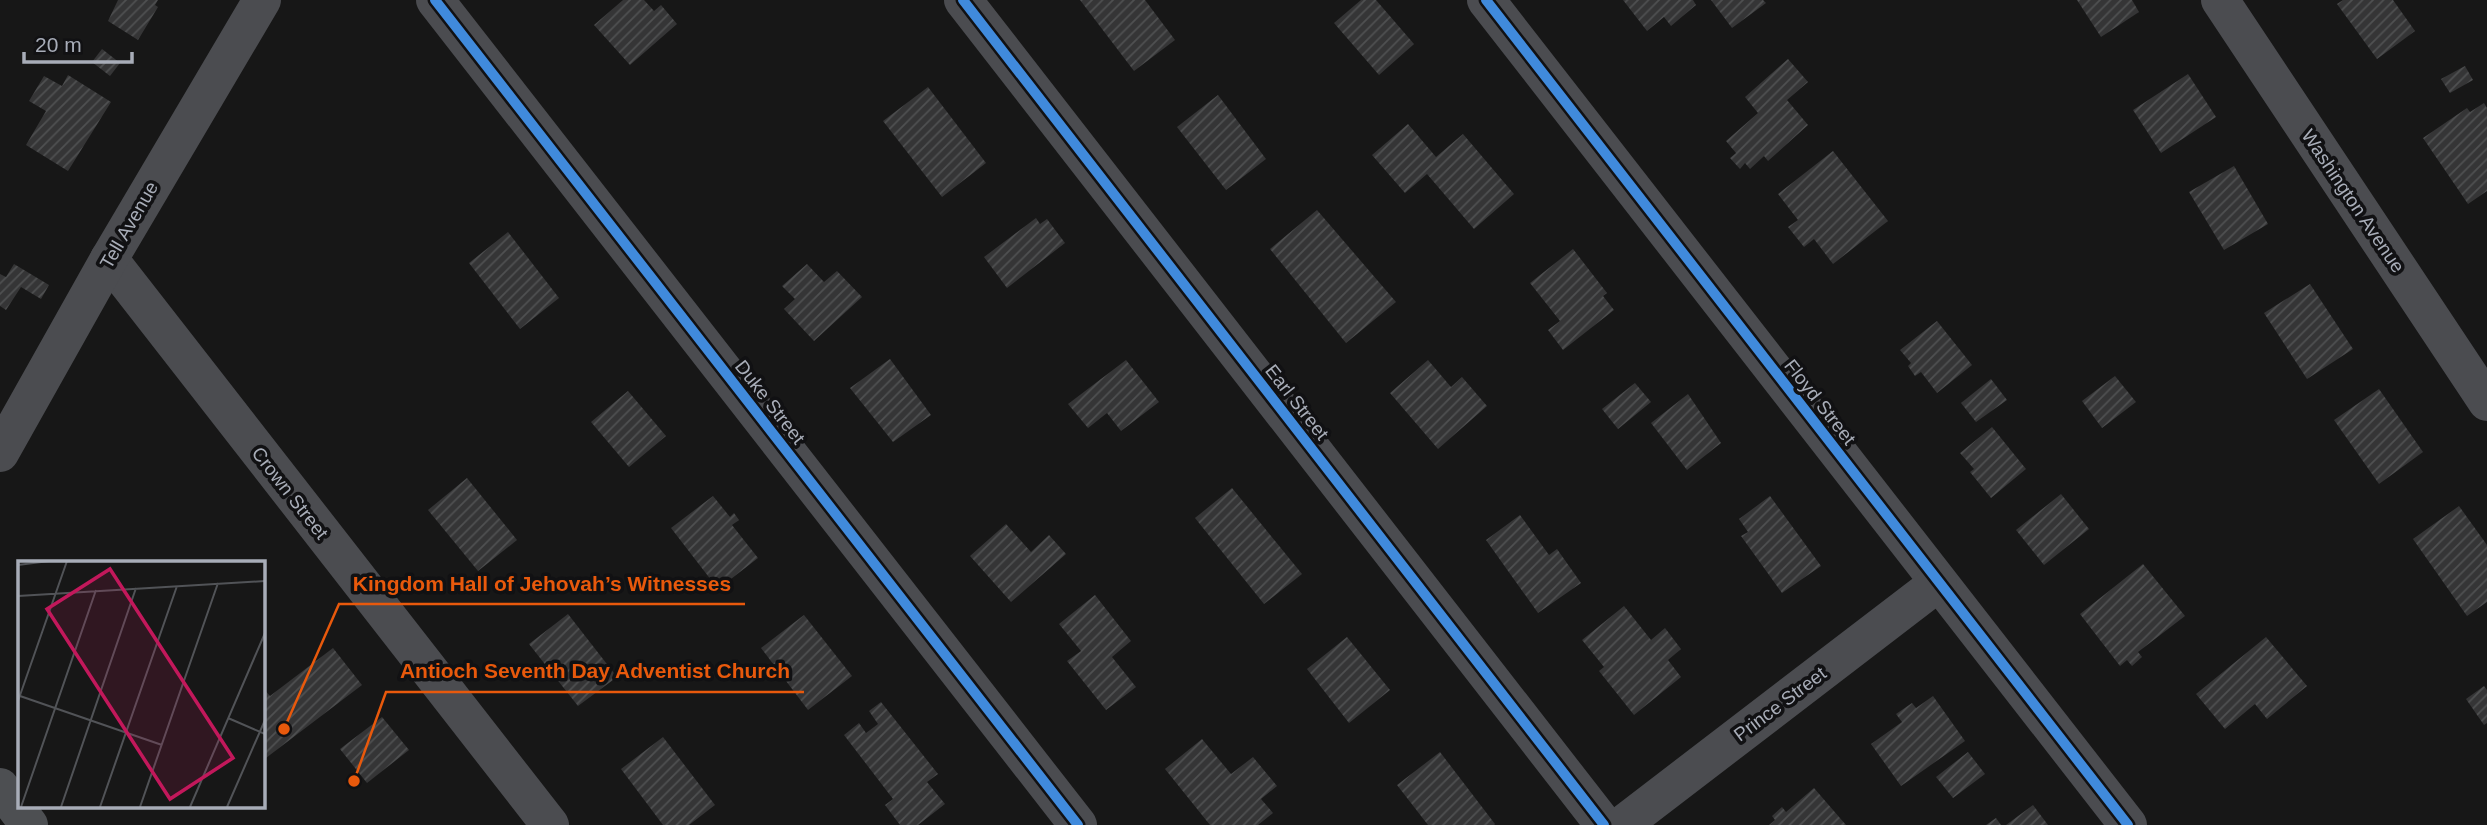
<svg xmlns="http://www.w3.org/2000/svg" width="2487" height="825" viewBox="0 0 2487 825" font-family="Arial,sans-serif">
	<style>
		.building { fill: url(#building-hatch) }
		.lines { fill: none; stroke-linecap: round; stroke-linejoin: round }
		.street { stroke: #4b4c50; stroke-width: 38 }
		.primary { stroke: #4d4f52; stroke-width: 38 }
		.cycleway-casing { stroke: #111113; stroke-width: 15 }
		.cycleway { stroke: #408adc; stroke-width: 10 }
		.labels { text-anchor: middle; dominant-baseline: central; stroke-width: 7; stroke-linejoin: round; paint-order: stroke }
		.street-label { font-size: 19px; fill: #a8adb8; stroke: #111113 }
		.inset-road { fill: none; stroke: #515357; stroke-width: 2 }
		.view { fill: #c2185b; fill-opacity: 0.15; stroke: #c2185b; stroke-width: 3.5 }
		.inset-edge { fill: none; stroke: #a8adb8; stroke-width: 3.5 }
		.leader { fill: none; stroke: #e8590c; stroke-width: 2.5 }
		.callout-dot { fill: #e8590c; stroke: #111113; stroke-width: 2.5 }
		.callout-label { font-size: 21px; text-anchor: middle; font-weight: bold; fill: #e8590c; stroke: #111113; stroke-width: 7; stroke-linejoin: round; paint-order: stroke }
	</style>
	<defs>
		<pattern id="building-hatch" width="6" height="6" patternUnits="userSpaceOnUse" patternTransform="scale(1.75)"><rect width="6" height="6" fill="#353536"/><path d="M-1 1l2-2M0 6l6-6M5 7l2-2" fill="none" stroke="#4f5051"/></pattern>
	</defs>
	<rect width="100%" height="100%" fill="#171717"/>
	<g class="building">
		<path d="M118,0H158L155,5L158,7L138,40L108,21Z"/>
		<path d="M623,0H644L654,11L661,5L677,24L630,65L594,25Z"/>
		<path d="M1080,0H1145L1175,40L1134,71Z"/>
		<path d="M1361,0H1376L1414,44L1379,75L1334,23Z"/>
		<path d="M1623,0H1693L1696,5L1671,26L1664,17L1647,31Z"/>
		<path d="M1711,0H1763L1766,3L1732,28Z"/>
		<path d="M2077,0H2132L2139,12L2101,37Z"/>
		<path d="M2343,0H2393L2415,31L2377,59L2337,4Z"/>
		<path d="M102,49L120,63L110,76L92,62Z"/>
		<path d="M1788,59L1808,82L1787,100L1808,125L1768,161L1764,156L1750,169L1745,163L1740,169L1730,158L1736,153L1726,141L1758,113L1745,97Z"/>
		<path d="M2465,66L2473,80L2450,93L2441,79Z"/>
		<path d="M2188,74L2216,117L2161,153L2133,110Z"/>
		<path d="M68,75L111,102L68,171L26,145L46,111L29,101L44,76L62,86Z"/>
		<path d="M928,87L986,163L942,197L883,121Z"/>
		<path d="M1218,95L1266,159L1226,190L1177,127Z"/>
		<path d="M2484,103L2487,108V191L2468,204L2423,138L2467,108L2470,112Z"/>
		<path d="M1408,124L1436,157L1463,134L1514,194L1474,229L1427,174L1405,193L1372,155Z"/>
		<path d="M1833,151L1888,221L1833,264L1814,239L1804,247L1788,227L1798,220L1778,194Z"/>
		<path d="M2234,166L2268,224L2224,250L2189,192Z"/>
		<path d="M1317,210L1396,302L1346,343L1270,249Z"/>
		<path d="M1036,218L1040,224L1047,219L1065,243L1007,288L984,257Z"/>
		<path d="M508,232L559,298L520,329L469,263Z"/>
		<path d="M1573,249L1607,293L1603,296L1614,310L1563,350L1548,330L1560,321L1530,283Z"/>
		<path d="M14,264L49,285L41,299L21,287L6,310L0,306V274L6,277Z"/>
		<path d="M807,264L824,282L837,271L862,297L814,341L784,309L795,299L782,286Z"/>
		<path d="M2310,284L2353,349L2307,379L2264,313Z"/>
		<path d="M1937,321L1972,365L1937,393L1921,372L1915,376L1908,366L1911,363L1900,350Z"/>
		<path d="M890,359L931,415L893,442L850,388Z"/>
		<path d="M1126,360L1159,402L1121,431L1107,413L1088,428L1068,404Z"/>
		<path d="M1428,360L1451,387L1462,377L1487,406L1438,449L1390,393Z"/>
		<path d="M2115,376L2136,402L2102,428L2082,401Z"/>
		<path d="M1991,379L2007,400L1976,422L1961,403Z"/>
		<path d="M1635,383L1651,402L1618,429L1602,409Z"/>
		<path d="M2379,389L2423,452L2379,484L2334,420Z"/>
		<path d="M628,391L666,436L629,467L591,422Z"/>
		<path d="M1688,394L1721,443L1687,470L1651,423Z"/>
		<path d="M1992,427L2026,469L1991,498L1970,472L1974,469L1960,453Z"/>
		<path d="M467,478L517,540L478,571L428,510Z"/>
		<path d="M1232,488L1302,574L1264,604L1195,518Z"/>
		<path d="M2061,494L2089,529L2044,565L2016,530Z"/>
		<path d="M713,496L730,517L734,513L739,520L732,525L758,558L718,589L671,528Z"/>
		<path d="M1770,496L1821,566L1782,593L1741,536L1748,532L1739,519Z"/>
		<path d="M2459,506L2487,545V602L2467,616L2413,539Z"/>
		<path d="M1520,515L1549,555L1557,549L1581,583L1538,613L1486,540Z"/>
		<path d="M1006,524L1031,552L1049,535L1066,554L1011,602L970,556Z"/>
		<path d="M2143,564L2185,616L2138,652L2142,657L2132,666L2127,660L2120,666L2080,614Z"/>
		<path d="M1095,595L1131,641L1112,657L1136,687L1106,710L1067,661L1081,651L1059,624Z"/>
		<path d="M1624,606L1651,640L1665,628L1681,649L1668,660L1681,677L1634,715L1599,671L1604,667L1582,640Z"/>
		<path d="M568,614L617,677L578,706L529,644Z"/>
		<path d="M804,615L852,676L808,710L761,648Z"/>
		<path d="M1347,637L1390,690L1349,723L1307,669Z"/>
		<path d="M2266,637L2307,686L2267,719L2255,704L2225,729L2196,694Z"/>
		<path d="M333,648L362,685L262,761V687L270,696Z"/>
		<path d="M2484,686L2487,690V723L2484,725L2466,699Z"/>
		<path d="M1933,696L1965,741L1901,786L1871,744L1902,722L1896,714L1912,703L1916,708Z"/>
		<path d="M881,702L938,774L927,782L945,804L918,825H900L885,805L893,799L844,735L859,723L866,733L878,724L869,711Z"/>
		<path d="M382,717L409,750L367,783L340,749Z"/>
		<path d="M663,737L715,805L689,825H663L621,769Z"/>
		<path d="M1202,739L1231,774L1253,757L1277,786L1261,799L1273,813L1258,825H1210L1165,769Z"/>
		<path d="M1440,752L1495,824L1494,825H1428L1397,785Z"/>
		<path d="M1968,752L1985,774L1953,798L1936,777Z"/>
		<path d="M1814,788L1846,825H1769L1775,820L1772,816L1782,807L1786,812Z"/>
		<path d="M2033,805L2048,825H2006Z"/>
		<path d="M1996,818L2001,825H1986Z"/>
	</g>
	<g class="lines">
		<g class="street">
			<path d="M435,0L1078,825"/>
			<path d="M963,0L1604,825"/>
			<path d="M1486,0L2128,825"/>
			<path d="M2220,0L2487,402"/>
			<path d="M109,259L550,825"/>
			<path d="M0,453L109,259L262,0"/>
			<path d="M1622,825L1938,583"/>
		</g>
		<path class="primary" d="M0,787L29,825"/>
		<g class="cycleway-casing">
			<g id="cycleway">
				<path d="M435,0L1078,825"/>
				<path d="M963,0L1604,825"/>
				<path d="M1486,0L2128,825"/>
			</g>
		</g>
		<use href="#cycleway" class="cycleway"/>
	</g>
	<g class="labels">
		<g class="street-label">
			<text transform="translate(2353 201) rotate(56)">Washington Avenue</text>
			<text transform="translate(129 225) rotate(-60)">Tell Avenue</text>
			<text transform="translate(770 402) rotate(52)">Duke Street</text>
			<text transform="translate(1297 402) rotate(52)">Earl Street</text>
			<text transform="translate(1820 402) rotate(52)">Floyd Street</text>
			<text transform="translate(290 493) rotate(52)">Crown Street</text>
			<text transform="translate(1780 704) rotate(-37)">Prince Street</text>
		</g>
	</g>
	<g transform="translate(18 561)">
		<rect width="247" height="247" fill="#171717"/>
		<path class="inset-road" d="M0,4L31,0M0,35L247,20M2,135L144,184M0,140L49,0M210,157L247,173M3,246L78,29M43,246L118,27M82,246L159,25M122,246L200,22M172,246L247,72M209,246L247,159"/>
		<path class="view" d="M92,8L215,197L152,238L29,48Z"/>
		<rect width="247" height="247" class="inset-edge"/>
	</g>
	<path class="leader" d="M284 729L339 604H745M354 781L386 692H804"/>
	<g class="callout-dot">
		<circle cx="284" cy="729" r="7"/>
		<circle cx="354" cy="781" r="7"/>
	</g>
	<g class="callout-label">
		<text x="542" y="591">Kingdom Hall of Jehovah’s Witnesses</text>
		<text x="595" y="678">Antioch Seventh Day Adventist Church</text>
	</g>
	<path d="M24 52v10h108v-10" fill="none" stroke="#a8adb8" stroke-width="3.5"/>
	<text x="35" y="52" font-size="21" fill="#a8adb8" stroke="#111113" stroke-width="5" paint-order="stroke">20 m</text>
</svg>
